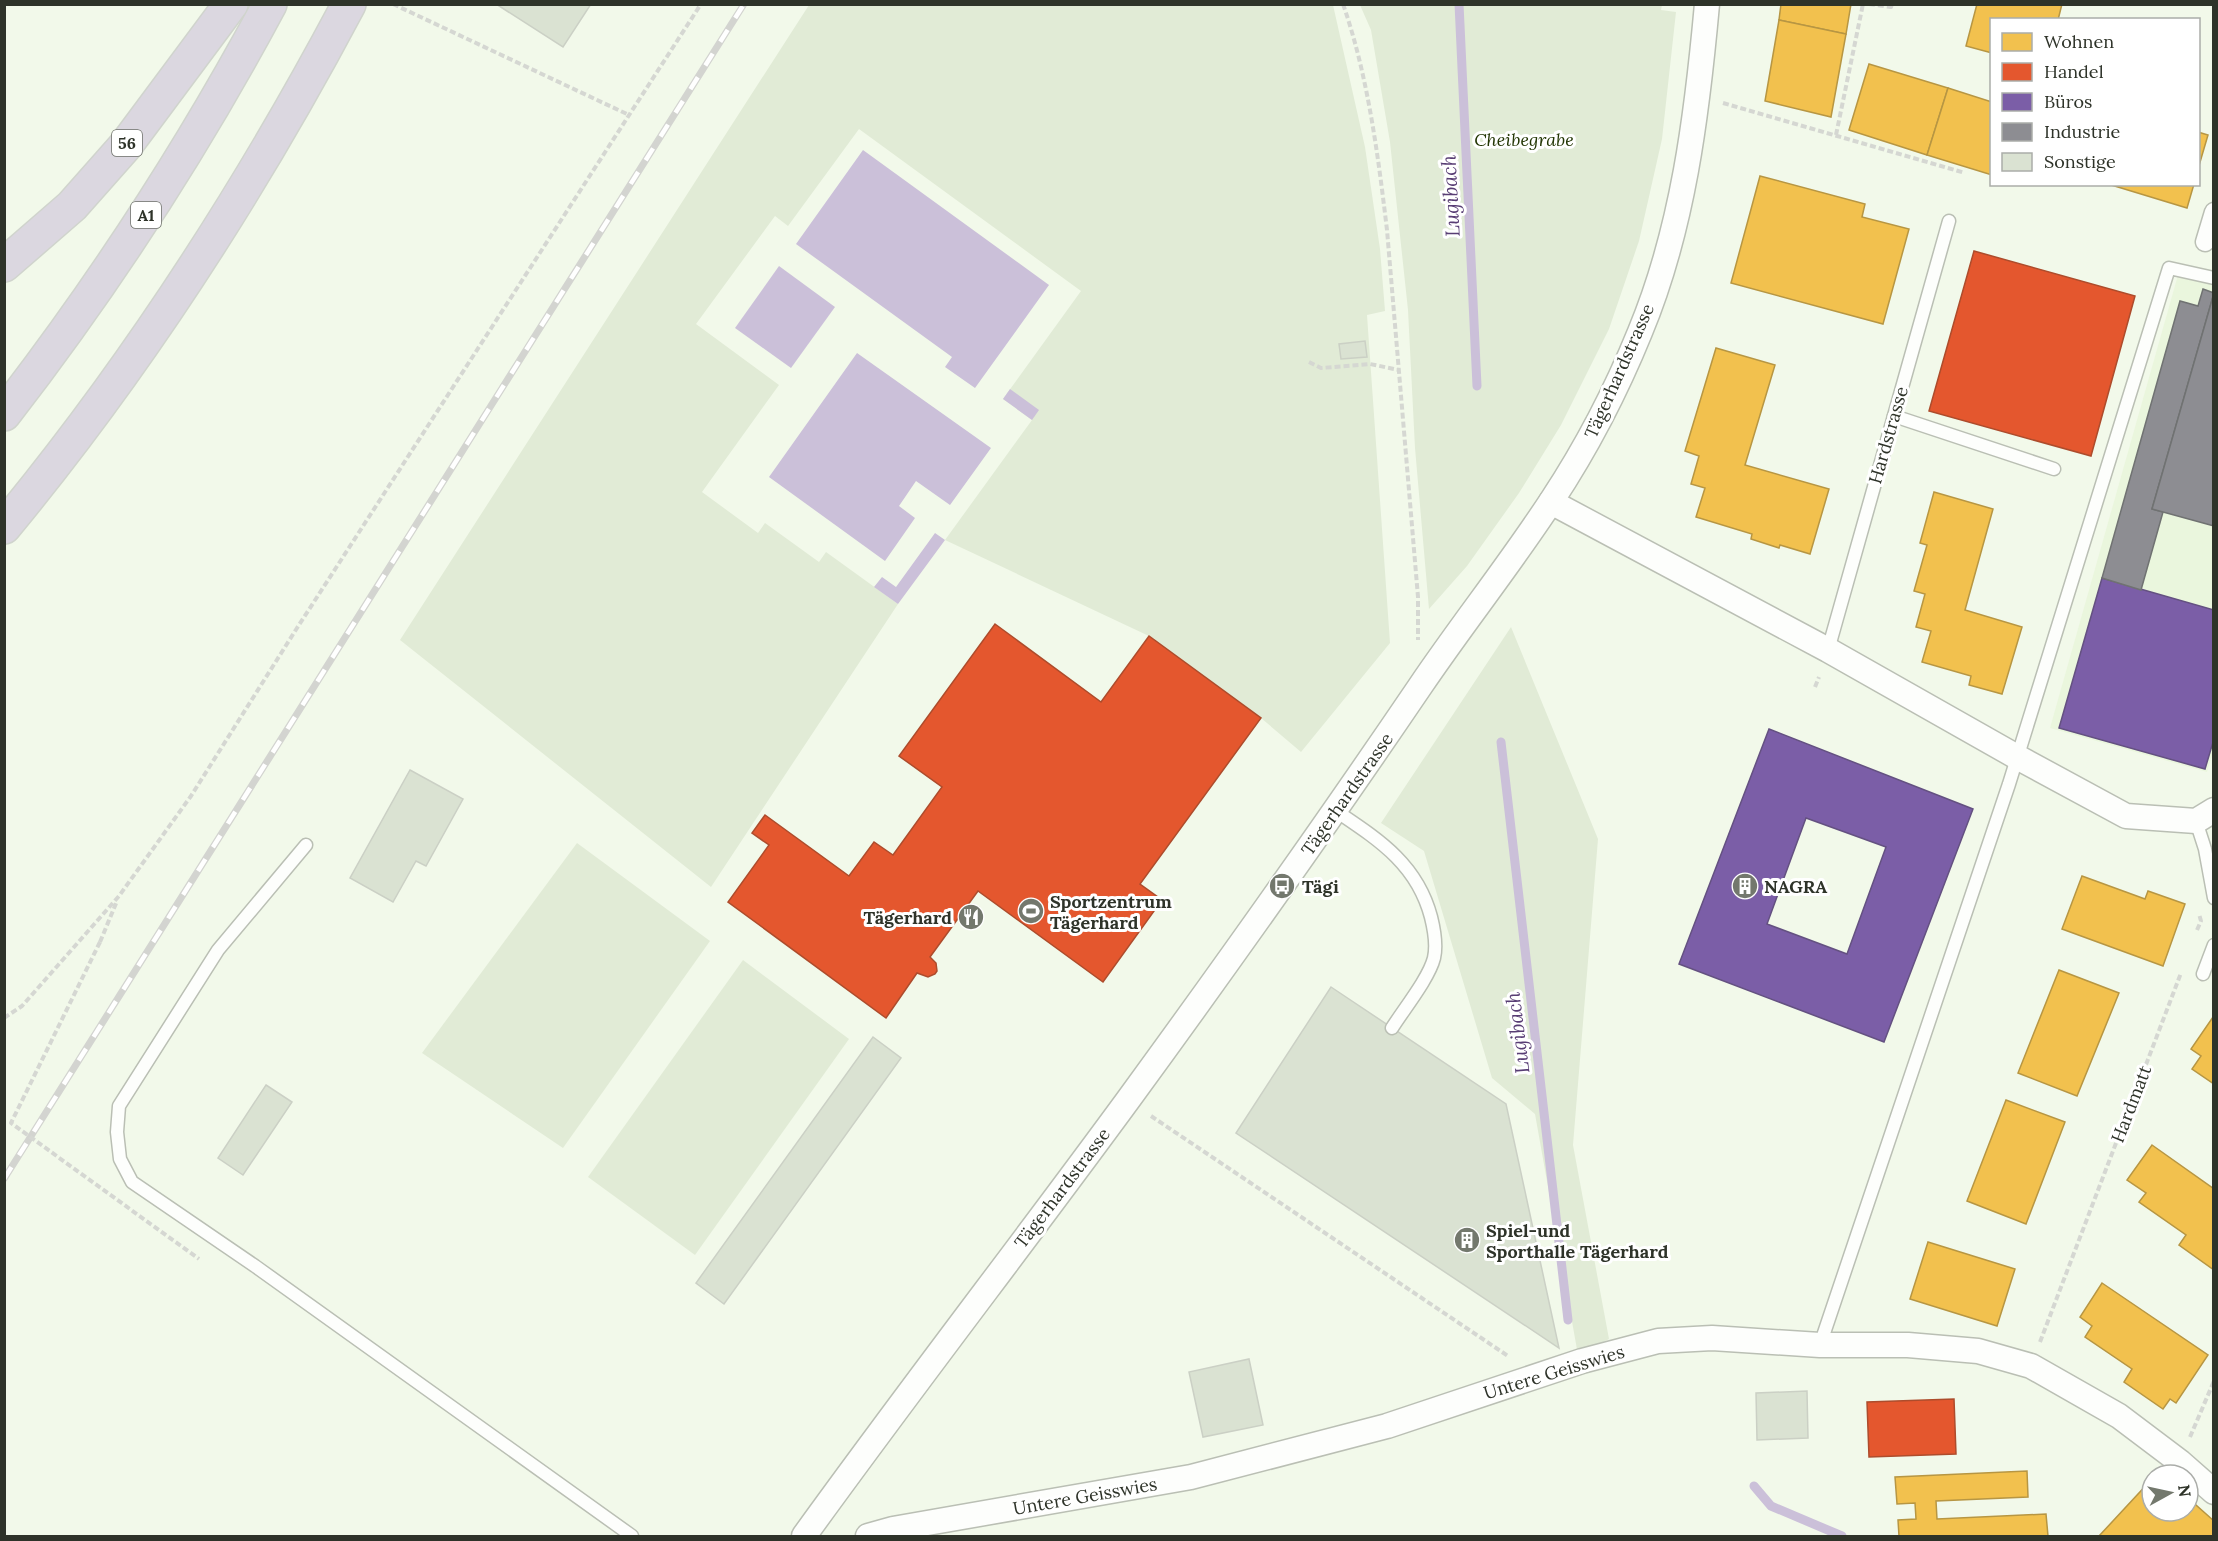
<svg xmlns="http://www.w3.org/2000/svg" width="2218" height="1541" viewBox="0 0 2218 1541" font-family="Lora,serif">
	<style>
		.built { fill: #eaf6dd }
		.green { fill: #e1ebd6 }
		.water { fill: #cbc0d9 }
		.homes { fill: #f2c14e; stroke: #b79643; stroke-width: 1.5 }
		.shops { fill: #e4572e; stroke: #ad4c2c; stroke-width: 1.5 }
		.offices { fill: #7b5ea7; stroke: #645181; stroke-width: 1.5; fill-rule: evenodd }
		.industry { fill: #8d8d92; stroke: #707272; stroke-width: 1.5 }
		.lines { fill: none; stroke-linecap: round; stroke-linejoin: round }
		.stream { stroke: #cbc0d9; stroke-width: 9 }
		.building { fill: #dae2d2; stroke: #cbd0c5; stroke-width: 1.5 }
		.service-casing { stroke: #babfb4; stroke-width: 15 }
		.pedestrian-casing { stroke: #babfb4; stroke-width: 21 }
		.minor-casing { stroke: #babfb4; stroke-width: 27 }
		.motorway-casing { stroke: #d0d4cd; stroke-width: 36 }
		.path { stroke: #d5d7d2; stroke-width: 4; stroke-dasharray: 6 3; stroke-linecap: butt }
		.service { stroke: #fdfefc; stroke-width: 12 }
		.pedestrian { stroke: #fdfefc; stroke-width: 18 }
		.minor { stroke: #fdfefc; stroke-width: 24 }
		.motorway { stroke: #dbd7e0; stroke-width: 33 }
		.rail-casing { stroke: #d3d4d0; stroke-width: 7 }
		.rail { stroke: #fff; stroke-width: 4.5; stroke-dasharray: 14; stroke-linecap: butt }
		.path-bridge { stroke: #d5d7d2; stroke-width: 4; stroke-dasharray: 6 3; stroke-linecap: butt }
		.labels { text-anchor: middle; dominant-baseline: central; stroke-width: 6; stroke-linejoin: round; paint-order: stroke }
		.shield { fill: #fff; stroke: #6d7069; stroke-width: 1.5 }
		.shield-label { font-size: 16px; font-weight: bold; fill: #2e3329 }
		.park-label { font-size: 18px; font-style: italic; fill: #233604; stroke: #fff }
		.street-label { font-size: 18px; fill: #2e3329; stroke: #fff }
		.poi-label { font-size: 18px; font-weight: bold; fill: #2e3329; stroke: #fff; text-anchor: start }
		.water-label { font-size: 20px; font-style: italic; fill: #583d74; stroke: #fff }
	</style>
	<rect width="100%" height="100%" fill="#f2f9ea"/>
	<path class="built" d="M2178,275L2213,284L2214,749L2207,772L2050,728Z"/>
	<g class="green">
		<path d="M809,5H1333L1365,147L1380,249L1385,311L1367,315L1390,643L1301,752L1261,718L1149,636L945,540L1032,420L1003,399L1081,291L859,129L788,226L775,216L696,324L779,385L702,492L758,533L765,523L819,562L826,552L898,604L711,887L400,640Z"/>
		<path d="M1662,5L1661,10L1676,12L1662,139L1639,241L1609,329L1561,425L1519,493L1467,566L1429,609L1415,448L1408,310L1390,142L1371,30L1360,5Z"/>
		<path d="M1511,627L1598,839L1573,1145L1609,1339L1578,1355L1535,1114L1492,1078L1424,851L1381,823Z"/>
		<path d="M577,843L710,941L563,1148L422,1053Z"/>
		<path d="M743,960L849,1039L695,1255L588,1177Z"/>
	</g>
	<g class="water">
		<path d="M863,150L1049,285L975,388L945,367L952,357L796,244Z"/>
		<path d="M779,266L835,307L791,368L735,328Z"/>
		<path d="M857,353L991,448L950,505L916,481L899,506L915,518L885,561L769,477Z"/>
		<path d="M1010,389L1039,410L1032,420L1003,399Z"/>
		<path d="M935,533L945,540L898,604L874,587L882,577L896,587Z"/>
	</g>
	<g class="homes">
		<path d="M1781,4H1851L1846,34L1779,20Z"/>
		<path d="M1977,4H2062L2058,20H1992V53L1966,46Z"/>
		<path d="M1779,20L1846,34L1831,117L1765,101Z"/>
		<path d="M1869,64L1948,88L1927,155L1849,130Z"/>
		<path d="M1948,88L1992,102V175L1927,155Z"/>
		<path d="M2198,132L2208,135L2198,169Z"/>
		<path d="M1760,176L1865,204L1862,217L1909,229L1883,324L1731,283Z"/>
		<path d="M2108,184H2194L2187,208Z"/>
		<path d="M1716,348L1775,365L1745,465L1829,489L1810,554L1780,545L1779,548L1751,539L1752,534L1696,517L1705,488L1691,484L1699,456L1685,451Z"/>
		<path d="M1934,492L1993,509L1965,610L2022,627L2002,694L1969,685L1971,676L1922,662L1931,631L1916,627L1925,594L1914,591L1927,545L1920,543Z"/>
		<path d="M2082,876L2145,899L2148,891L2185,904L2163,966L2062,929Z"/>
		<path d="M2059,970L2119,993L2077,1096L2018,1073Z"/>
		<path d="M2213,1017L2214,1018V1084L2192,1069L2201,1056L2191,1049Z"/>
		<path d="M2006,1100L2065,1122L2026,1224L1967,1201Z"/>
		<path d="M2152,1145L2214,1189V1270L2179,1245L2186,1235L2139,1202L2146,1193L2127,1180Z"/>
		<path d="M1928,1242L2015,1269L1997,1326L1910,1299Z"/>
		<path d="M2102,1283L2208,1355L2176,1403L2170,1399L2163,1409L2124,1382L2132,1369L2085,1337L2092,1326L2080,1317Z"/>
		<path d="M2027,1471L2028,1497L1936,1501L1937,1519L2046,1514L2048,1536H1899L1898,1520L1916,1519L1915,1503L1897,1504L1895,1477Z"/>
		<path d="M2152,1479V1511H2188V1498L2214,1521V1536H2099Z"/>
	</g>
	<g class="shops">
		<path d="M1974,251L2135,296L2091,456L1929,411Z"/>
		<path d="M995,624L1101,702L1149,636L1261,718L1140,884L1162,900L1103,982L978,891L930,957L936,963L937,971L935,974L928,977L917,973L886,1018L728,902L769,845L752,833L765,815L849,876L874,842L893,855L942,787L899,756Z"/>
		<path d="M1954,1399L1956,1454L1869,1457L1867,1402Z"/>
	</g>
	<g class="offices">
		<path d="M2102,578L2214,610V739L2205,769L2059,728Z"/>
		<path d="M1769,729L1973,809L1884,1042L1679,964ZM1806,818L1886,847L1847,954L1767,924Z"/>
	</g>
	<g class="industry">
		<path d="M2203,289L2214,293L2152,509L2163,512L2141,590L2102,578L2180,301L2198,306Z"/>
		<path d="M2214,293V526L2152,509Z"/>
	</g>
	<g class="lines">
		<g class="stream">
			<path d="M1459,4L1477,386"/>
			<path d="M1501,742L1568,1320"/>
			<path d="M1754,1486L1771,1506L1842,1536"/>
		</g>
	</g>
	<g class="building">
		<path d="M496,4H591L563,47Z"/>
		<path d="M1365,341L1367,357L1341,359L1339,344Z"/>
		<path d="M410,770L463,799L426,866L416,861L393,902L350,878Z"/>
		<path d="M1331,987L1506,1104L1559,1348L1236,1133Z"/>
		<path d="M873,1037L901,1058L724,1304L696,1283Z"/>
		<path d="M266,1085L292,1102L243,1175L218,1158Z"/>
		<path d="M1249,1359L1263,1425L1203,1437L1189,1372Z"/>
		<path d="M1807,1391L1808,1438L1757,1440L1756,1393Z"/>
	</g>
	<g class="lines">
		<g class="service-casing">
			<g id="service">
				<path d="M1894,416L2054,469"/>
				<path d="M1828,650L1949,221"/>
				<path d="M1336,811C1379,840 1417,864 1431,917C1434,929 1437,945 1434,958C1429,978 1404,1009 1392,1028"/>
				<path d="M2196,821L2205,849L2214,898"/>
				<path d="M306,845L218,950L119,1106L117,1132L120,1159L132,1182L255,1266L632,1536"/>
				<path d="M2203,974L2214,945"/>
				<path d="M1820,1345L2009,784L2169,268L2214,278"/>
			</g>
		</g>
		<g class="pedestrian-casing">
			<path id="pedestrian" d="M2205,242L2214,212"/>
		</g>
		<g class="minor-casing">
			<g id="minor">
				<path d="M1551,502L1828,650L2017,757L2126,816L2196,821L2214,810"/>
				<path d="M804,1536C910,1389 1021,1246 1128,1100C1228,963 1326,825 1421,685C1463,623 1511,563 1552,500C1587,447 1616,391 1640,332C1683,229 1697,115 1707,4"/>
				<path d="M868,1536L893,1529L1191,1477L1387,1426L1582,1361L1658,1341L1712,1338L1820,1345H1908L1978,1351L2031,1366L2119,1416L2180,1462L2214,1492"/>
			</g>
		</g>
		<g class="motorway-casing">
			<g id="motorway">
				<path d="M4,265L72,206L126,145L231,4"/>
				<path d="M4,414C104,285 193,148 270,4"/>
				<path d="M4,527C138,365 251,189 349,4"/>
			</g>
		</g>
		<g class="path">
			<path d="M393,4L629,115"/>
			<path d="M1343,4C1368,76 1378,155 1387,230L1418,597V640"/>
			<path d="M1869,4L1891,7L1892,4"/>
			<path d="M1723,103L1965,173"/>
			<path d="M1836,135L1863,4"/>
			<path d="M1309,362L1321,368L1370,364L1399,370"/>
			<path d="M1815,687L1819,677"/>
			<path d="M2197,930L2201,921L2199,914"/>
			<path d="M100,942L117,901"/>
			<path d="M4,1018L22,1006L119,896L191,796L297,628L701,4"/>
			<path d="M1151,1116L1508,1356"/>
			<path d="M2040,1342L2181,973"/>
			<path d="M2190,1437L2214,1381"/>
		</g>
		<use href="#service" class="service"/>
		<use href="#pedestrian" class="pedestrian"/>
		<use href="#minor" class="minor"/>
		<use href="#motorway" class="motorway"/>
		<g class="rail-casing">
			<path id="rail" d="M4,1179L744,4"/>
		</g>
		<use href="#rail" class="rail"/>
		<path class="path-bridge" d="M100,942L11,1123L199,1259"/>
	</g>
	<defs>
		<g id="bus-disc" transform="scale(1.35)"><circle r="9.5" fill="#73786d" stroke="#fff"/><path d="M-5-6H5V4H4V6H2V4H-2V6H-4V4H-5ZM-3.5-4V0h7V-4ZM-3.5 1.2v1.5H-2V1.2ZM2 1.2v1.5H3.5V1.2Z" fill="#fff"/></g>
		<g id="building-disc" transform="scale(1.35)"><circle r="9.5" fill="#73786d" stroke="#fff"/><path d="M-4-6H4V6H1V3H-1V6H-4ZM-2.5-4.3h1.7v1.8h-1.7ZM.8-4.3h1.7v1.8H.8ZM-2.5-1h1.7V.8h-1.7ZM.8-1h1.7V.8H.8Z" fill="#fff"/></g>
		<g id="stadium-disc" transform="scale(1.35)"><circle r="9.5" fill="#73786d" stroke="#fff"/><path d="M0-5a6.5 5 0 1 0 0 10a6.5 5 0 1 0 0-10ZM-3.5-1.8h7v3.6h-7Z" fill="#fff"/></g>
		<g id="restaurant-disc" transform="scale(1.35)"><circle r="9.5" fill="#73786d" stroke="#fff"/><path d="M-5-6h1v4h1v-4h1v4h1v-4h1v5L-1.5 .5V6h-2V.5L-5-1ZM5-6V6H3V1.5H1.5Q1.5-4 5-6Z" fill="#fff"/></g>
	</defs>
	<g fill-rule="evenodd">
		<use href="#bus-disc" x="1282" y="886"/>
		<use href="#building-disc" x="1745" y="886"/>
		<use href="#stadium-disc" x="1031" y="911"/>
		<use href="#restaurant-disc" x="971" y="917"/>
		<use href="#building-disc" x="1467" y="1240"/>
	</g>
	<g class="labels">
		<g class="shield">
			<rect x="112" y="130" width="30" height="26" rx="4.5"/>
			<rect x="131" y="202" width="30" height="26" rx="4.5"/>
		</g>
		<g class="shield-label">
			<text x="127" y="143">56</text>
			<text x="146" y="215">A1</text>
		</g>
		<g class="park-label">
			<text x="1524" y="139">Cheibegrabe</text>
		</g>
		<g class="street-label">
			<text transform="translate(1619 371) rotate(-66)">Tägerhardstrasse</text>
			<text transform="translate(1888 435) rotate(-74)">Hardstrasse</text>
			<text transform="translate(1347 794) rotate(-55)">Tägerhardstrasse</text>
			<text transform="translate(2131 1104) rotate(-69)">Hardmatt</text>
			<text transform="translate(1062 1188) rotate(-53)">Tägerhardstrasse</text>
			<text transform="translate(1554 1372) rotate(-17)">Untere Geisswies</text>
			<text transform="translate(1085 1496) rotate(-10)">Untere Geisswies</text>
		</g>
		<g class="poi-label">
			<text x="1302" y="886">Tägi</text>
			<text x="1764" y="886">NAGRA</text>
			<text x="1050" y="901">Sportzentrum<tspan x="1050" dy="21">Tägerhard</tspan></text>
			<text x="952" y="917" text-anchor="end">Tägerhard</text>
			<text x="1486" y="1230">Spiel-und<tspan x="1486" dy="21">Sporthalle Tägerhard</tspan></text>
		</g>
		<g class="water-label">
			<text transform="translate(1450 196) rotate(-93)">Lugibach</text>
			<text transform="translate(1517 1033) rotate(-97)">Lugibach</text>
		</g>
	</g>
	<rect width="2218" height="1541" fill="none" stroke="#2e3329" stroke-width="12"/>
	<rect x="1990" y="18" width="210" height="168" fill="#ffffff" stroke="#abada9" stroke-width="1.5"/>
	<rect x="2002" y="33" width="30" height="18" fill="#f2c14e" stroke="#abada9" stroke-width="1.5"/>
	<text x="2044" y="48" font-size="18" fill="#2e3329">Wohnen</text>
	<rect x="2002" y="63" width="30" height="18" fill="#e4572e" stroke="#abada9" stroke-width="1.5"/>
	<text x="2044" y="78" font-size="18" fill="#2e3329">Handel</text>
	<rect x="2002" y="93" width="30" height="18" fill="#7b5ea7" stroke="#abada9" stroke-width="1.5"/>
	<text x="2044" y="108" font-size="18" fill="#2e3329">Büros</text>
	<rect x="2002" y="123" width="30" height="18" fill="#8d8d92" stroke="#abada9" stroke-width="1.5"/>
	<text x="2044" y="138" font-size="18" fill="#2e3329">Industrie</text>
	<rect x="2002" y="153" width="30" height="18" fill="#dae2d2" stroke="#abada9" stroke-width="1.5"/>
	<text x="2044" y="168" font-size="18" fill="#2e3329">Sonstige</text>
	<g transform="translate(2170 1493) rotate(82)"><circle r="28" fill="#ffffff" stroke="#abada9" stroke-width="1.5"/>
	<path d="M0-4.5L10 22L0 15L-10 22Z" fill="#73786d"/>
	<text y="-9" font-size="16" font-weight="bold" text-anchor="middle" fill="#2e3329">N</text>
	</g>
</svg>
